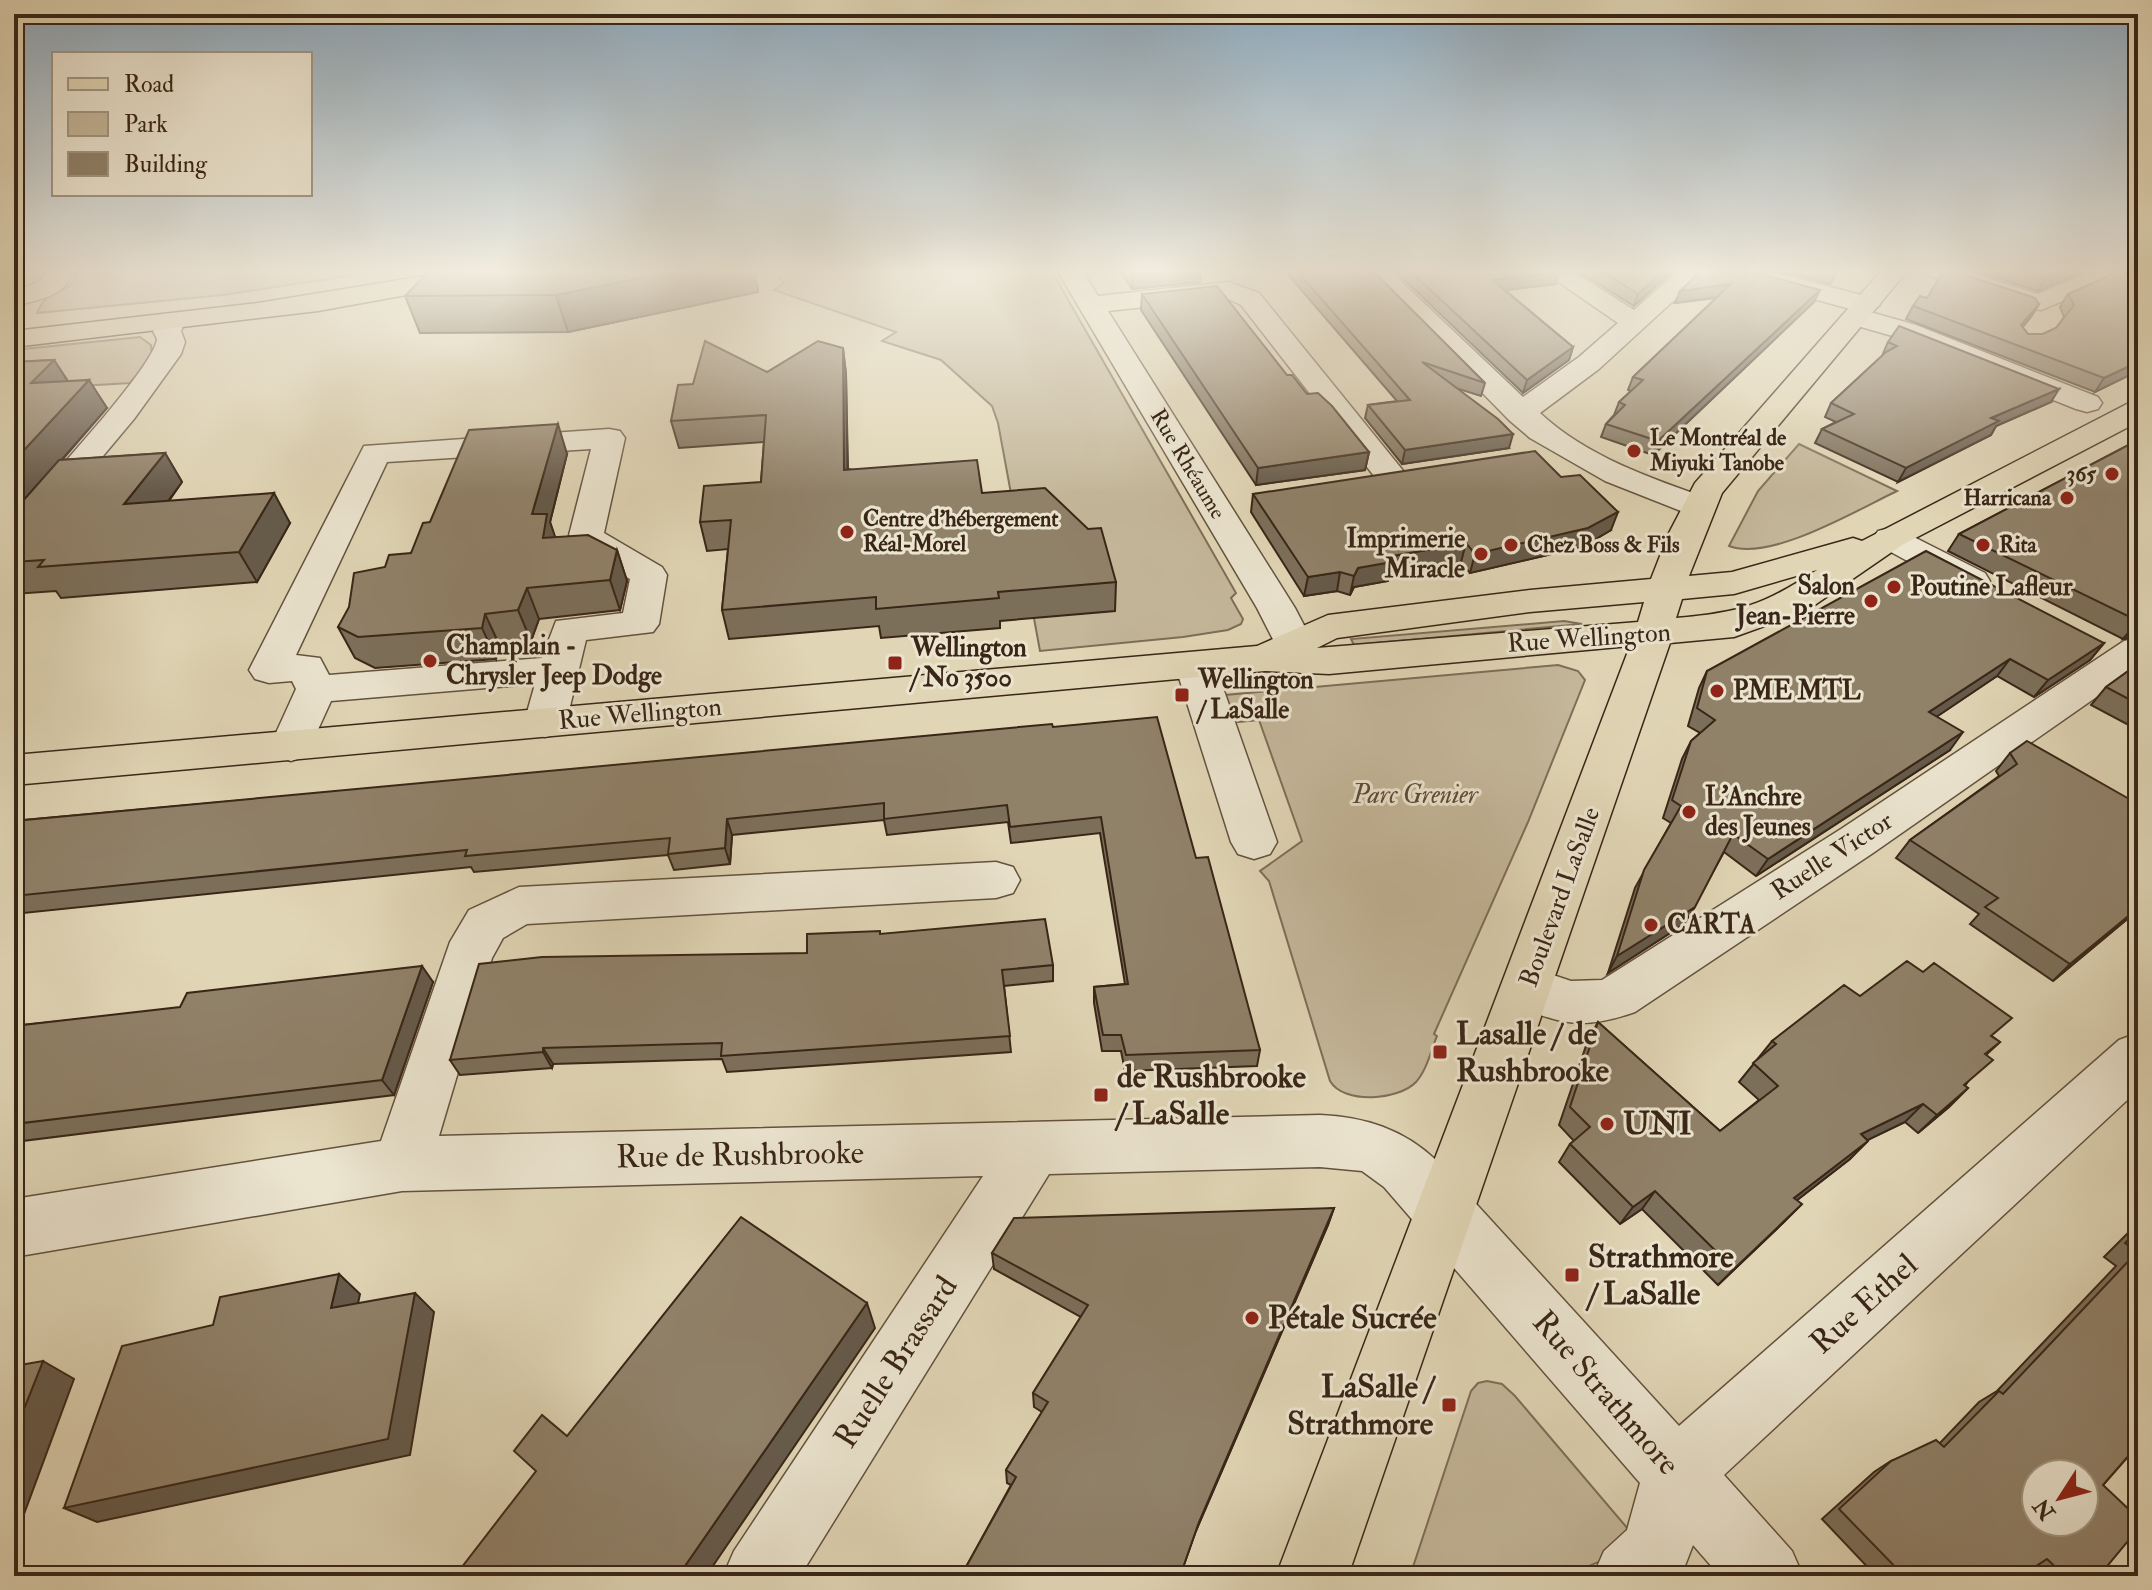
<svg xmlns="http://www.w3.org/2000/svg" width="2152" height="1590" viewBox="0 0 2152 1590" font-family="'IM FELL Double Pica',serif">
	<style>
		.green { fill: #c4b79a; stroke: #7e6e58; stroke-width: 2 }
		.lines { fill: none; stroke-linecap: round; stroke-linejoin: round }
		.minor-casing { stroke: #63523e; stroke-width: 3 }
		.major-casing { stroke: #392617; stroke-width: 3 }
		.minor { fill: #ebe4cf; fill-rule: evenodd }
		.major { fill: #e0d5b5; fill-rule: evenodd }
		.wall { fill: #7c6f5a; stroke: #392617; stroke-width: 2 }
		.shaded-wall { fill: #655a4a; stroke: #392617; stroke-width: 2 }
		.building { fill: #908169; stroke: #392617; stroke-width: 2; fill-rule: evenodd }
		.poi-dot { fill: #8f2418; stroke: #ebe4cf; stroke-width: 3 }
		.labels { text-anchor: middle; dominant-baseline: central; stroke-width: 6; stroke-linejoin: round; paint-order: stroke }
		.far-poi-label { font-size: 22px; font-weight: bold; fill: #392617; stroke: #ebe4cf; text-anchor: start }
		.far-street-label { font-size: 22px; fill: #392617; stroke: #ebe4cf }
		.poi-label { font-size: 26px; font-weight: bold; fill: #392617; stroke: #ebe4cf; text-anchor: start }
		.street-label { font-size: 26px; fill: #392617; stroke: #ebe4cf }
		.park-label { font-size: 26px; font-style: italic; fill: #5c4a38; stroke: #ebe4cf }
		.near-poi-label { font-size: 32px; font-weight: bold; fill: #392617; stroke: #ebe4cf; text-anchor: start }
		.near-street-label { font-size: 32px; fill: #392617; stroke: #ebe4cf }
	</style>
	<rect width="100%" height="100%" fill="#e0d5b5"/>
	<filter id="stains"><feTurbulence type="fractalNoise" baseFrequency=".0025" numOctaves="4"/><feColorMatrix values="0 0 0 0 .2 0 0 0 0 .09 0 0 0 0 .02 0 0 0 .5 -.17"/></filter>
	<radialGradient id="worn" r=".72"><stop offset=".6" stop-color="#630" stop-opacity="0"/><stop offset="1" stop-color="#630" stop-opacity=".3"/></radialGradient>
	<g class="green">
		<path d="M76,270H388L223,295L37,313C40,307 43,300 49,296C61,289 77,288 76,270Z"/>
		<path d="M773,270H1051L1236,593L1231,598L1243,619L1241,624L1228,630L1183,637L1040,651L998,423L992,406L941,360L882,341L896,332L774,290L784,283Z"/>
		<path d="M140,337L151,345L152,358L130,383L14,390V350Z"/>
		<path d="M1799,444L1897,491C1857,510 1770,562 1729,546L1758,491Z"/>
		<path d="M1564,621L1582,624L1354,645L1351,639Z"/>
		<path d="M1558,665L1578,671L1585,680L1528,822L1434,1034L1437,1036C1431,1050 1427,1070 1416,1082C1399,1100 1344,1105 1330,1081L1269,881L1260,871L1302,841L1259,720L1229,723L1225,695Z"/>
		<path d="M1487,1381L1502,1384L1515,1396L1634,1536L1601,1561L1565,1576H1410L1471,1391L1478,1383Z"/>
	</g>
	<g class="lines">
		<g class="minor-casing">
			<g id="minor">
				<path d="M46,270H72C67,297 37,300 14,306V290C26,286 43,285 46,270Z"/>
				<path d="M1057,270H1082L1098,296L1229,282L1259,293L1409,478L1405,485L1393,488L1381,485L1241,305L1226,298L1108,311L1295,608L1322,660L1316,669L1302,673L1288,669L1257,608Z"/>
				<path d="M1362,270H1389L1523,397L1579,357L1618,323L1541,270H1571L1634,310L1679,270H1707L1599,369L1540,413C1586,456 1652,479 1710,499L1715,506L1710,513L1698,516L1686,513L1605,481L1530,438L1509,420Z"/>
				<path d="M1723,270H1766L1876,299L1880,305L1870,312L1916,325L2098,397L2102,403L2098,409L2087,412L2076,409L1896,337L1847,323L1844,317L1847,311L1854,310L1726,275Z"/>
				<path d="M1925,270H1963L2038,294L2094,270H2128L2125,275L2041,310L2020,307L1928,275Z"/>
				<path d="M170,316L180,318L184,324L181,331L185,342L181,354L134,419L26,548L14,551V519C39,490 154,368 157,339L153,331L160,318Z"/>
				<path d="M609,429L620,431L625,438L604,533L662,567L667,575L659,624L653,632L586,640L566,723L560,733L545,737L530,733L524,723L535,684L331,701L306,756L291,761L276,756L270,746L296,689L292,681L269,683L255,679L249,670L364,446ZM591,449L569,535L585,553L630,579L623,613L556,621L542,658L329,675L320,658L296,655L387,462Z"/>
				<path d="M1890,528L1902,531L1985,573L1990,581L1985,589L1972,592L1959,589L1878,545L1873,538L1878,531Z"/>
				<path d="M2138,638V668L1873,853L1635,1012C1581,1031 1560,1024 1508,1002L1501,987L1508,972L1526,966L1571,981L1602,980L1841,829L2124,641Z"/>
				<path d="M1195,652L1209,656L1215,665L1277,842L1270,854L1254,859L1238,854L1231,842L1175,665L1181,656Z"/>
				<path d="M996,862L1013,867L1020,880L1013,893L996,898L527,924L503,938L492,958L439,1136L1320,1115C1365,1117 1403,1129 1437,1161L1679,1426L2119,1040L2138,1033V1090L1724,1475L1792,1551L1803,1576H1720L1693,1545L1681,1576H1593L1604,1551L1627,1530L1640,1483L1384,1187L1362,1171L1320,1167L1049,1174L800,1576H723L734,1551L983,1176L402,1191L14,1257V1199L381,1141L450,942L469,910L519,887Z"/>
			</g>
		</g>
		<g class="major-casing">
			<g id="major">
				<path d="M461,270H512L509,275L500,278L318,311L14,347V331L258,303Z"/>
				<path d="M1882,270H1908L1722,493L1689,576L1732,572L1853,538L1862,541L2127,404L2138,401V422L1902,545L1806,611L1734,637L1670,643L1348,1576H1276L1630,646L1329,674L1265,671L14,785V755L1257,646L1328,615L1530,590L1651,579L1669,533L1695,483ZM1817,570C1764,605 1739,613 1676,618L1682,599L1734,594ZM1644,602L1638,622L1317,648L1337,638L1530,612Z"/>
			</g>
		</g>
		<use href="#minor" class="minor"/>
		<use href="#major" class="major"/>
	</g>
	<g class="wall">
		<path d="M1119,270H1201L1200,282L1132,289Z"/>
		<path d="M1284,270H1372L1485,383L1481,396L1456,388L1509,448L1402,464L1365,418L1368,405L1397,401Z"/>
		<path d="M1394,270H1557L1556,284L1505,290L1573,347L1569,360L1523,393Z"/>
		<path d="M1576,270H1674L1634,306Z"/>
		<path d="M1702,270L1814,302L1653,455L1601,437L1606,424L1614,415L1619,402L1631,391L1628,390L1633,377L1716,298L1675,303Z"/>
		<path d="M1779,270H1840L1830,284Z"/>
		<path d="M1974,270H2086L2038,291Z"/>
		<path d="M2138,270V371L2095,392L1906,319L1913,306L1927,298L2039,304L2031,317L2022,327L2028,334H2043L2056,328L2064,317L2060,307L2068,294Z"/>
		<path d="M758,287V292L568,332L420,333L405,296Z"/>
		<path d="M1142,294L1287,375L1369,452L1365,470L1256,485L1141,310Z"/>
		<path d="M1888,342L2051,402L1996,426L1991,435L1898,482L1815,443L1822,429L1836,422L1825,417L1831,403L1882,356Z"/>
		<path d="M843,348L846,374L848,469L982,493L1116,582L1115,611L1000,621V628L881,638L879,626L729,639L722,610L728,549L707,551L700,522L761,482L764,442L679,448L671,421L693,384L767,372Z"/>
		<path d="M54,360L68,381L107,408L62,460L165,453L182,482L169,501L290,523L257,582L61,598L56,591L14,594V362Z"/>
		<path d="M2138,440V636L2123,639L1948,551L1959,534Z"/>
		<path d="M567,454L550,522L555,538L617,550L627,581L620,610L539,619L531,641L499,644L496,659L375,668L355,658L338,627L385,567L411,553L430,522Z"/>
		<path d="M1561,477L1611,530L1582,547L1470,573L1461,562L1389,574L1388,581L1354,587L1350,595L1337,591L1304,596L1251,512L1253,494Z"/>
		<path d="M2104,643L2090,660L2034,697L1997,676L1936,717L1950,750L1756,876L1724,852L1684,924L1608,973L1635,888L1671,823L1663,818L1682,759L1691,741L1700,733L1688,726L1699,688L1707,671Z"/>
		<path d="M2138,664V730L2091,705L2106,687Z"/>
		<path d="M1053,727L1196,858L1260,1050L1257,1066L1125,1071L1121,1051H1102L1094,1003V987L1125,984L1100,833L1011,843L1008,822L887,835L884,820L732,835L730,864L674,870L668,855L474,872L471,867L14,914V821Z"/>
		<path d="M2010,753L2138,910L2053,981L1970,924L1979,914L1896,858L1910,840L1999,776L1996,771Z"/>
		<path d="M881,934L1053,965V981L1004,986L1011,1052L727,1072L722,1059L553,1064L552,1068L460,1075L450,1060L807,953Z"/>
		<path d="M433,982L394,1095L14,1142V1026Z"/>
		<path d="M1860,996L1993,1037L2000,1042L1986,1055L1965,1086L1968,1088L1949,1107L1918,1133L1905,1122L1867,1140L1850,1159L1797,1200L1785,1221L1718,1285L1642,1209L1620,1224L1559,1162L1570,1144L1574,1141L1559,1125L1588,1040L1598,1022L1720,1131L1759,1100L1739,1082L1772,1041Z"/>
		<path d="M1334,1208L1328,1225L1195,1533L1180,1576H961L1011,1485L1007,1483L1006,1470L1042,1412L1034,1407L1033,1393L1081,1317L994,1269L992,1253Z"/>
		<path d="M2138,1223V1445L2103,1485L2099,1576H2033L2028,1571L2021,1576H1876L1822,1519L1874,1472L1891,1461L1940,1443L1979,1402L1997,1391L2116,1266L2104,1257Z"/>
	</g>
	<g class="shaded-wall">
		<path d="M679,270H755L758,292L568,332L556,295Z"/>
		<path d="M1133,270H1201L1200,282L1132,289Z"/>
		<path d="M1665,270H1674L1634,306L1638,294Z"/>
		<path d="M1836,270H1840L1830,284Z"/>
		<path d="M2063,270H2086L2038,291L2045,278Z"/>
		<path d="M1560,272L1556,284L1489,292L1492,280Z"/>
		<path d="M1731,284L1726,296L1675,303L1680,291Z"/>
		<path d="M1820,290L1814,302L1653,455L1658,441Z"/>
		<path d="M2039,304L2031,317L2013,339L2021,325Z"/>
		<path d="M1573,347L1569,360L1523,393L1527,380Z"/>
		<path d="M843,348L846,374L848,498L844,470Z"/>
		<path d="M54,360L72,388L31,383Z"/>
		<path d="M2138,362V371L2095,392L2104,378Z"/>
		<path d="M89,380L107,408L14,514V461Z"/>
		<path d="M2059,389L2051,402L1996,426L1991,435L1898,482L1906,468L1991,418Z"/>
		<path d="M558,424L567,454L550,522L558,545L554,569L532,514Z"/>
		<path d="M1513,434L1509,448L1402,464L1405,450Z"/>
		<path d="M1369,452L1365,470L1256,485L1258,468Z"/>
		<path d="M165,453L182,482L144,534L124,504Z"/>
		<path d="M274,493L290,523L257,582L239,552Z"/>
		<path d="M1618,512L1611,530L1582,547L1470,573L1475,554Z"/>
		<path d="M1466,543L1461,562L1389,574L1388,581L1354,587L1350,595L1354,576L1358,568L1387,557Z"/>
		<path d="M617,550L627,581L620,610L610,580Z"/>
		<path d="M1340,572L1337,591L1304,596L1308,577Z"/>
		<path d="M527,588L539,619L531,641L518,610Z"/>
		<path d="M485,614L499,644L496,659L482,628Z"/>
		<path d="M2138,621V636L2123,639Z"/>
		<path d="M2104,643L2090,660L2034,697L2048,680Z"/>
		<path d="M2010,659L1997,676L1917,730L1929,712Z"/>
		<path d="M1963,732L1950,750L1756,876L1768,859Z"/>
		<path d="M727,819L732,835L730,864L725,848Z"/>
		<path d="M1695,907L1684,924L1608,973L1617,956Z"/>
		<path d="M2138,908V910L2053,981L2070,964Z"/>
		<path d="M422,966L433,982L394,1095L382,1080Z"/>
		<path d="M543,1048L553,1064L552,1068L543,1052Z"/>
		<path d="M1968,1088L1949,1107L1918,1133L1937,1115Z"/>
		<path d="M1923,1104L1905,1122L1843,1152L1861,1134Z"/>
		<path d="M1868,1141L1850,1159L1778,1215L1794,1198Z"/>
		<path d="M1655,1191L1642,1209L1620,1224L1633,1207Z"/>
		<path d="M1802,1204L1785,1221L1718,1285L1734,1269Z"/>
		<path d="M1334,1208L1328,1225L1195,1533L1180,1576L1199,1522Z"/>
		<path d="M339,1274L360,1294L353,1327L331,1308Z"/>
		<path d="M415,1293L434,1312L410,1455L97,1522L64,1508Z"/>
		<path d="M867,1303L875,1328L706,1576H678Z"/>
		<path d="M43,1361L74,1379L17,1533L14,1532V1434Z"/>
	</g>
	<g class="building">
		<path d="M430,270H679L556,295L405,296Z"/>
		<path d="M1296,270H1372L1485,383L1422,362L1498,419L1513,434L1405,450L1368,405L1410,400Z"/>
		<path d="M1409,270H1557L1560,272L1492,280L1573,347L1527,380Z"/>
		<path d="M1600,270H1665L1638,294Z"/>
		<path d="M1702,270H1747L1820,290L1658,441L1606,424L1625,405L1619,402L1643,380L1633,377L1731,284L1680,291Z"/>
		<path d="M1944,270H1950L2035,298L2039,304L2021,325L2028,334H2043L2056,328L2074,305L2068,294L2122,270H2138V362L2104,378L1913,306L1920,296L1927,298Z"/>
		<path d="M2022,270H2063L2045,278Z"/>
		<path d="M1217,286L1287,375H1292L1307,394L1318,393L1332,406L1369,452L1258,468L1142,294Z"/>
		<path d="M1899,326L2059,389L1991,418L1999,421L1906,468L1822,429L1854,414L1831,403L1886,352L1897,346L1888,342Z"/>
		<path d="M705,341L767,372L818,341L843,348L844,470L977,460L982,493L1045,488L1088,529L1101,528L1116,582L998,592L999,598L876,609V597L722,610L731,520L700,522L704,486L761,482L766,415L671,421L678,385L693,384Z"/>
		<path d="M54,360L31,383L89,380L14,461V362Z"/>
		<path d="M558,424L532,514H547L543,538L588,535L617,550L610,580L527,588L518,610L485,614L482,628L358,637L338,627L349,607L354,573L385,567L389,555L411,553L423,523L430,522L469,430Z"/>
		<path d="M2138,440V621L1959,534Z"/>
		<path d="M1535,451L1561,477L1580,475L1618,512L1588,528L1475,554L1466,543L1387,557L1392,562L1358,568L1354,576L1340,572L1308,577L1253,494Z"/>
		<path d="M165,453L124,504L274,493L239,552L38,567L44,560L14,562V511L59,460Z"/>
		<path d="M1926,551L2104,643L2048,680L2010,659L1929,712L1963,732L1768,859L1733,834L1695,907L1617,956L1644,870L1681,806L1672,800L1691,741L1715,720L1697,708L1707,671Z"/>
		<path d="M2138,664V704L2106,687Z"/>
		<path d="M1157,717L1196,858L1208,857L1260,1050L1126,1055L1121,1035H1103L1094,987L1128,984L1101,817L1010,827L1007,805L884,819V803L727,819L725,848L668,854L670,838L465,856L467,850L14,896V821L1052,724L1053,727Z"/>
		<path d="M2027,741L2138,804V908L2070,964L1985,907L1998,898L1910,840L2017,764L2010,753Z"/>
		<path d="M1045,919L1053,965L1002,970L1010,1036L721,1056L722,1043L543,1048V1052L450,1060L479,964L542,957L807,953V934L880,931V934Z"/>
		<path d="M1907,961L1923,972L1934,963L2012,1018L1991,1036L2000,1042L1985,1054L1993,1060L1964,1085L1968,1088L1937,1115L1923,1104L1861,1134L1868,1141L1794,1198L1802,1204L1734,1269L1655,1191L1633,1207L1570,1144L1590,1127L1570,1107L1598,1022L1720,1131L1778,1086L1753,1063L1776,1044L1772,1041L1844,985L1860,996Z"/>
		<path d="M422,966L382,1080L14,1124V1026L180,1007L187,993Z"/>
		<path d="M1334,1208L1199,1522L1180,1576H961L1016,1477L1006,1470L1048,1402L1033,1393L1088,1305L992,1253L1014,1218Z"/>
		<path d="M741,1217L867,1303L678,1576H455L536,1471L514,1451L542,1415L567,1436Z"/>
		<path d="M2138,1229V1445L2103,1485L2138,1518V1529L2099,1576H2065L2047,1559L2021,1576H1904L1839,1509L1891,1461L1936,1440L1944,1447L1999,1391L2003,1394L2137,1252L2125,1243ZM2036,1474H2084V1522H2036Z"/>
		<path d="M339,1274L331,1308L415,1293L388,1439L64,1508L122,1346L213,1325L220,1297Z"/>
		<path d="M43,1361L14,1434V1366Z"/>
	</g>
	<linearGradient id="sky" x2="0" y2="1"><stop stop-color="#8eaabe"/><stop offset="0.55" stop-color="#f1ecde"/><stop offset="1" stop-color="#f1ecde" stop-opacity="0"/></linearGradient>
	<rect width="2152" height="493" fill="url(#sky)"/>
	<g class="poi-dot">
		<circle cx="1634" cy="451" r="8"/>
		<circle cx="2112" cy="474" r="8"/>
		<circle cx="2067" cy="498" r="8"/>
		<circle cx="847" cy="532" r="8"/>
		<circle cx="1511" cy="545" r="8"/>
		<circle cx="1983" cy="545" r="8"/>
		<circle cx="1481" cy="554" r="8"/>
		<circle cx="1894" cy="587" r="8"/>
		<circle cx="1871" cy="601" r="8"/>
		<circle cx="430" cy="661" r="8"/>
		<rect x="887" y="655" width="16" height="16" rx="4"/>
		<circle cx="1717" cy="691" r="8"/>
		<rect x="1174" y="687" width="16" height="16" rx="4"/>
		<circle cx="1689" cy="812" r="8"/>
		<circle cx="1651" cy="925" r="8"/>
		<rect x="1432" y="1044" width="16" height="16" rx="4"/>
		<rect x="1093" y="1087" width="16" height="16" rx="4"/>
		<circle cx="1607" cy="1124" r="8"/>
		<rect x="1564" y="1267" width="16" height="16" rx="4"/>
		<circle cx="1252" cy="1318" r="8"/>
		<rect x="1441" y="1397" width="16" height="16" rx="4"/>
	</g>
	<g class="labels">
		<g class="far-poi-label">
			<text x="1650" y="438">Le Montréal de<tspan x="1650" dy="25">Miyuki Tanobe</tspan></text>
			<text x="2096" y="474" text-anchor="end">365</text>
			<text x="2051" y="498" text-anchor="end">Harricana</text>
			<text x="863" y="519">Centre d'hébergement<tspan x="863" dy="25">Réal-Morel</tspan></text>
			<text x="1527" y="545">Chez Boss &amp; Fils</text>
			<text x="1999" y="545">Rita</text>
		</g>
		<g class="far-street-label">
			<text transform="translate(1188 464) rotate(59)">Rue Rhéaume</text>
		</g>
		<g class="poi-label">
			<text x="1465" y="539" text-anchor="end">Imprimerie<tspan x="1465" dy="30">Miracle</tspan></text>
			<text x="1855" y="586" text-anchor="end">Salon<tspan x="1855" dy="30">Jean-Pierre</tspan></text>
			<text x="1910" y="587">Poutine Lafleur</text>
			<text x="446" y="646">Champlain -<tspan x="446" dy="30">Chrysler Jeep Dodge</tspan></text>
			<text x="911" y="648">Wellington<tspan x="911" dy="30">/ No 3500</tspan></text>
			<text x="1198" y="680">Wellington<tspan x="1198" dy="30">/ LaSalle</tspan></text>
			<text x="1733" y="691">PME MTL</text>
			<text x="1705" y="797">L'Anchre<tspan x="1705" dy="30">des Jeunes</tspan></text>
			<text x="1667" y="925">CARTA</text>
		</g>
		<g class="street-label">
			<text transform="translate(1589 638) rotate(-4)">Rue Wellington</text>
			<text transform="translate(640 714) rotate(-5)">Rue Wellington</text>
			<text transform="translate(1832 856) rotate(-33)">Ruelle Victor</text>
			<text transform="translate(1560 897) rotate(-70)">Boulevard LaSalle</text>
		</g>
		<g class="park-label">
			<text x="1415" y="795">Parc Grenier</text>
		</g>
		<g class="near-poi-label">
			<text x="1456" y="1034">Lasalle / de<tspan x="1456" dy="37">Rushbrooke</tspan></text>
			<text x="1117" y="1077">de Rushbrooke<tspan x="1117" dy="37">/ LaSalle</tspan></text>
			<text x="1623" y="1124">UNI</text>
			<text x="1588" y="1257">Strathmore<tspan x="1588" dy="37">/ LaSalle</tspan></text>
			<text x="1268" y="1318">Pétale Sucrée</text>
			<text x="1433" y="1387" text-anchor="end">LaSalle /<tspan x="1433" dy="37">Strathmore</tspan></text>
		</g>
		<g class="near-street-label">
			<text transform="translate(740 1155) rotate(-1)">Rue de Rushbrooke</text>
			<text transform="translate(1864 1304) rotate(-42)">Rue Ethel</text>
			<text transform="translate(896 1362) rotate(-57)">Ruelle Brassard</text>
			<text transform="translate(1606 1393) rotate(49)">Rue Strathmore</text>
		</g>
	</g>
	<rect width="2152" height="1590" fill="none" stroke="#e0d5b5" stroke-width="48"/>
	<rect x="16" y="16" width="2120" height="1558" fill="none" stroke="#392617" stroke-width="4"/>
	<rect x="24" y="24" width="2104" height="1542" fill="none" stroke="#392617" stroke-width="2"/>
	<rect x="52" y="52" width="260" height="144" fill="#ebe4cf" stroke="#a49885" stroke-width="2"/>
	<rect x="68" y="78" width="40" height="12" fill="#e0d5b5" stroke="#a49885" stroke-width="2"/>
	<text x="124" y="92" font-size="24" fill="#392617">Road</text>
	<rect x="68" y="112" width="40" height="24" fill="#c4b79a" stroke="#a49885" stroke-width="2"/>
	<text x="124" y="132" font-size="24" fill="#392617">Park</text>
	<rect x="68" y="152" width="40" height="24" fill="#908169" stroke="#a49885" stroke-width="2"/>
	<text x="124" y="172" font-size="24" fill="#392617">Building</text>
	<g transform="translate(2060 1498) rotate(234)"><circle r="38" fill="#ebe4cf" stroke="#a49885" stroke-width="2"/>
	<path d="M0-6L14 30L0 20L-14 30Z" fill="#8f2418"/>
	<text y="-12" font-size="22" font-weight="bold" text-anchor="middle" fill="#392617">N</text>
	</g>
	<rect width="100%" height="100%" filter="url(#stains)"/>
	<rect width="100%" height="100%" fill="url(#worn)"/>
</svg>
